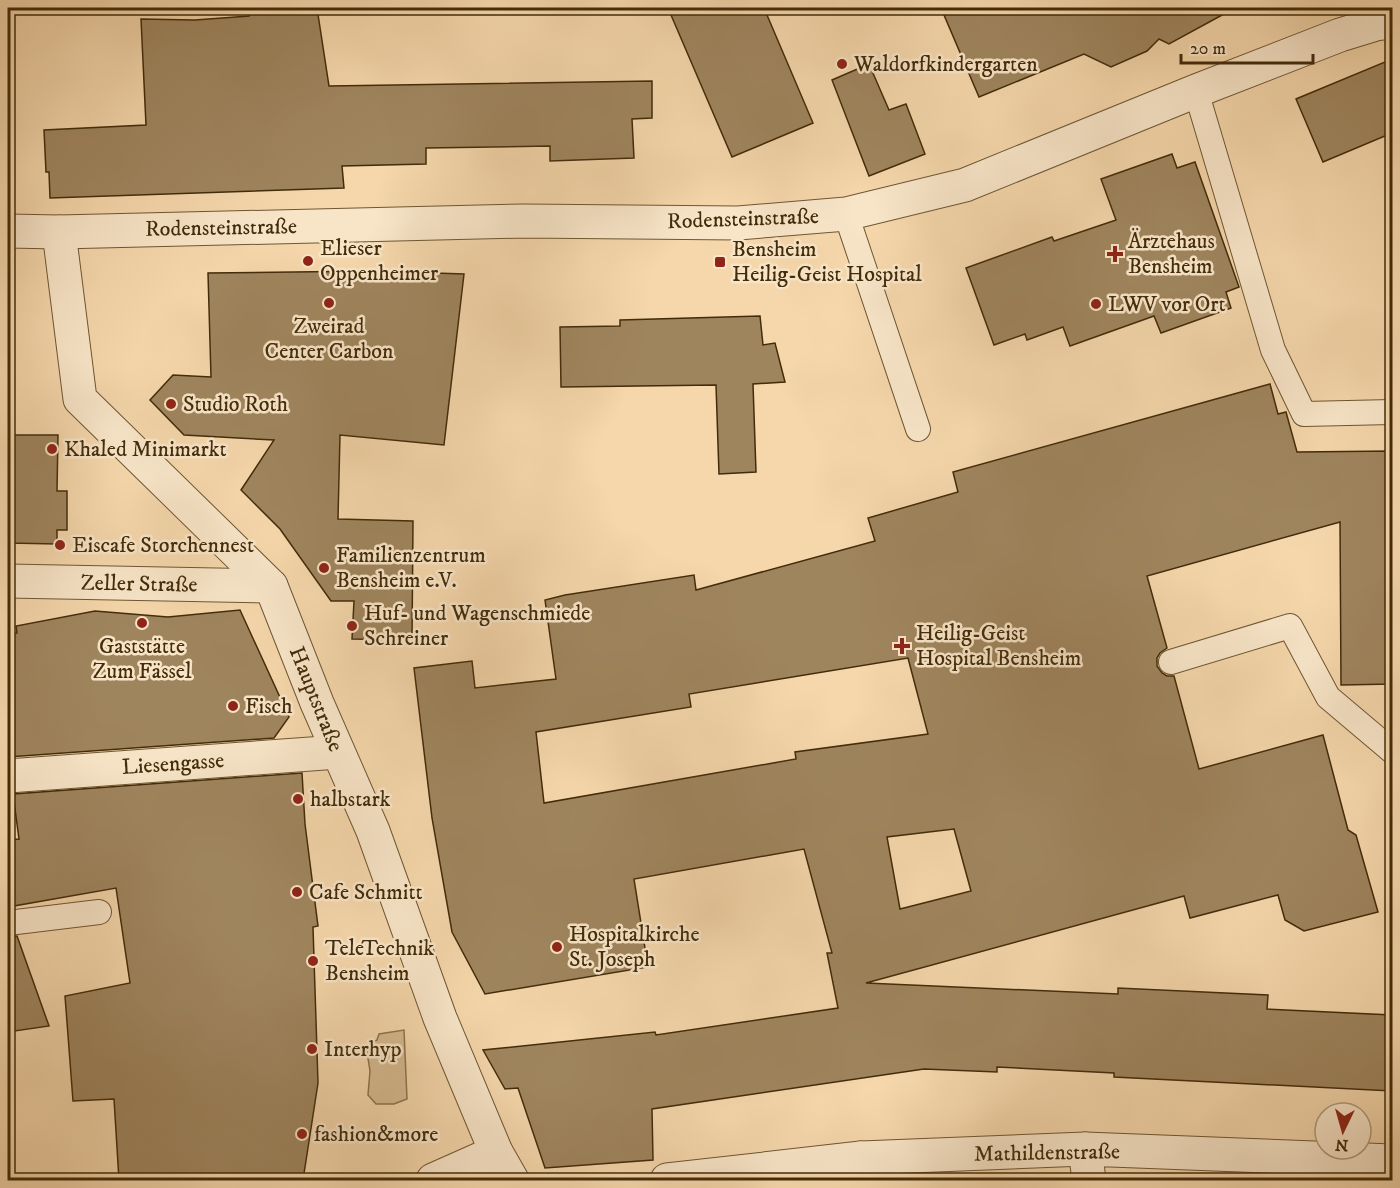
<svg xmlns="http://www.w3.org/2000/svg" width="1400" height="1188" viewBox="0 0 1400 1188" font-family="'IM FELL DW Pica',serif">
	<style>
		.green { fill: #d7ba90; stroke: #8c734d; stroke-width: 1.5 }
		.building { fill: #9f855e; stroke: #422c0a; stroke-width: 1.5; fill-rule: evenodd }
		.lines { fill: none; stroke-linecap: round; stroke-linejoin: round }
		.service-casing { stroke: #6f5732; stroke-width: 26 }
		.pedestrian-casing { stroke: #6f5732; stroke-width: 35 }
		.minor-casing { stroke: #6f5732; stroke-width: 35 }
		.tertiary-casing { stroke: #6f5732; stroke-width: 35 }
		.service { stroke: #f8e5c8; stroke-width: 24 }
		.pedestrian { stroke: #f8e5c8; stroke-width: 33 }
		.minor { stroke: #f8e5c8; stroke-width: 33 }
		.tertiary { stroke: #f8e5c8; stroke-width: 33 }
		.poi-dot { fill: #8f2418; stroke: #f8e5c8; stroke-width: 2 }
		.labels { text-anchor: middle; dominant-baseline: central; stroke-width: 5; stroke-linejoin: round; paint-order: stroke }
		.poi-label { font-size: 22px; fill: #422c0a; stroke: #f8e5c8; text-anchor: start }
		.street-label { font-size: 22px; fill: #422c0a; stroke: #f8e5c8 }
	</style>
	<rect width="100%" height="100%" fill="#f5d7ab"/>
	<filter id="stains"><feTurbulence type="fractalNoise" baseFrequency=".00333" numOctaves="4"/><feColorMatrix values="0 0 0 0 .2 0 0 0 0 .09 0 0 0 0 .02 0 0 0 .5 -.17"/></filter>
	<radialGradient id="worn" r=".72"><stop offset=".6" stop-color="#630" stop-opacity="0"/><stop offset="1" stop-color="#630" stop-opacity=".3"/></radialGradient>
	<path class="green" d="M404,1030L407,1099L394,1104H376L368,1095L370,1071L367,1052L370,1044L377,1040L379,1034Z"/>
	<g class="building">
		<path d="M249,8H317L329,86L652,81V118L632,119L634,158L550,161V146L426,148V164L342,166L344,188L50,198L49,172H46L44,130L146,125L141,19L195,20L249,16Z"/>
		<path d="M668,8H764L813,123L732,157Z"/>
		<path d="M941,8H1235L1169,44L1159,39L1147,51L1111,67L1084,54L979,97Z"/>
		<path d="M1392,59V133L1323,162L1296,99Z"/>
		<path d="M869,64L889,110L906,104L925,154L869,176L832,80Z"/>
		<path d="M1172,154L1177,168L1195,162L1239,287L1226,292L1231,308L1161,333L1154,316L1070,346L1063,327L1027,340L1025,334L994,345L966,268L1052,237L1054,241L1116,220L1101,179Z"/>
		<path d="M373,271L464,274L444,445L340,435L338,519L413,521L412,640L352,639L354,601H331L280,529L241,490L274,440L184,435L150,400L173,375L211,377L208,273Z"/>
		<path d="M760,316L763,345L775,343L785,382L753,384L756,472L719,474L716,385L561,387L560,327L620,326V320Z"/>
		<path d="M1270,384L1278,414L1286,412L1297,452L1392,451V684L1341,685L1340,522L1147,576L1167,648L1160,653L1157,658V666L1162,673L1167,676H1174L1199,769L1323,735L1348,830L1356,835L1378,912L1304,931L1285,920L1278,895L1190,918L1184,896L866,983L1118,994V988L1268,995L1267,1009L1392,1015V1091L1114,1077V1073L997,1067V1072L924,1069L652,1109L653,1160L545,1168L518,1088L505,1089L483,1050L655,1032L656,1035L838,1008L827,953H832L804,849L634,879L648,967L485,994L452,932L432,818L414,668L472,661L475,688L556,679L545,600L565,595L694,575L696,590L875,541L868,518L958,492L953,472ZM908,658L928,734L795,752L796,759L544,803L536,732L691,707L689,694ZM954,829L971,891L900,909L887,837Z"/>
		<path d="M8,435H58L57,491H67V530H57V544L8,543Z"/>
		<path d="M240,610L289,717L274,738L8,757V635L17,633L16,626L95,611L168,617Z"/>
		<path d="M302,773L305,824L318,926L313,927L318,1083L303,1180H119L114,1099L73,1101L65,996L130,983L116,888L8,907V840L19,839L13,794Z"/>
		<path d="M17,936L49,1026L8,1032V937Z"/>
	</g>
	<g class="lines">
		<g class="service-casing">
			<g id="service">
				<path d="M1196,91L1273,350L1304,414L1392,412"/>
				<path d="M846,214L918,429"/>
				<path d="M1171,662L1290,626L1328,697L1392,751"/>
				<path d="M8,923L99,912"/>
			</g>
		</g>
		<g class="pedestrian-casing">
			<g id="pedestrian">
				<path d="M59,232L80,399L271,586L317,703L373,831L440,1018L496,1152L512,1180"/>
				<path d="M8,581L271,586"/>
				<path d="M433,1180L496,1152"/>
				<path d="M667,1180L861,1158L1085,1149"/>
			</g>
		</g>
		<g class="minor-casing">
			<g id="minor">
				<path d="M8,776L338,752"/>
				<path d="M861,1158L863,1180"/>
				<path d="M1089,1180L1085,1149L1392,1161"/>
			</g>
		</g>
		<g class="tertiary-casing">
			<path id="tertiary" d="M8,231L59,232L524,221L738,223L846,214L965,185L1196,91L1340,35L1376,24L1392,22"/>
		</g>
		<use href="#service" class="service"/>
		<use href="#pedestrian" class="pedestrian"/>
		<use href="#minor" class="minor"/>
		<use href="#tertiary" class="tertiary"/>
	</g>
	<g class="poi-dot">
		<circle cx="842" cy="64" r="6"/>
		<path d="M1112 245h6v6h6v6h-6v6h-6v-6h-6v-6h6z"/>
		<circle cx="308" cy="261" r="6"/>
		<rect x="714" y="256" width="12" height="12" rx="3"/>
		<circle cx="329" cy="303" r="6"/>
		<circle cx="1096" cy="304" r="6"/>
		<circle cx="171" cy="404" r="6"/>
		<circle cx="52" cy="449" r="6"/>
		<circle cx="60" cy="545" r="6"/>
		<circle cx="324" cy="568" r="6"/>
		<circle cx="142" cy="623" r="6"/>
		<circle cx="352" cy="626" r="6"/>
		<path d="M899 637h6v6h6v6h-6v6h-6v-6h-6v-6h6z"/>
		<circle cx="233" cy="706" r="6"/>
		<circle cx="298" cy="799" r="6"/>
		<circle cx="297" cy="892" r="6"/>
		<circle cx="557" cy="947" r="6"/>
		<circle cx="313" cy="961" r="6"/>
		<circle cx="312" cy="1049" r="6"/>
		<circle cx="302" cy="1134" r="6"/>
	</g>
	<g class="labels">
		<g class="poi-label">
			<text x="854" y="64">Waldorfkindergarten</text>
			<text x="1128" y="241">Ärztehaus<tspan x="1128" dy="25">Bensheim</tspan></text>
			<text x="320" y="248">Elieser<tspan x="320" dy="25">Oppenheimer</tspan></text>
			<text x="732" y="249">Bensheim<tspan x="732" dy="25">Heilig-Geist Hospital</tspan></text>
			<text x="1108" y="304">LWV vor Ort</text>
			<text x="329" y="326" text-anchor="middle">Zweirad<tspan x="329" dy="25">Center Carbon</tspan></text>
			<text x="183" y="404">Studio Roth</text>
			<text x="64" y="449">Khaled Minimarkt</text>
			<text x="72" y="545">Eiscafe Storchennest</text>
			<text x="336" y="555">Familienzentrum<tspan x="336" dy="25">Bensheim e.V.</tspan></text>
			<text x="364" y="613">Huf- und Wagenschmiede<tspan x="364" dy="25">Schreiner</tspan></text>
			<text x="916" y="633">Heilig-Geist<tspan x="916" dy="25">Hospital Bensheim</tspan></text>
			<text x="142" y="646" text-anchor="middle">Gaststätte<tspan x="142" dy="25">Zum Fässel</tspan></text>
			<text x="245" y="706">Fisch</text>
			<text x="310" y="799">halbstark</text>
			<text x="309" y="892">Cafe Schmitt</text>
			<text x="569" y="934">Hospitalkirche<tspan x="569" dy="25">St. Joseph</tspan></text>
			<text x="325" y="948">TeleTechnik<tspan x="325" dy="25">Bensheim</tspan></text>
			<text x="324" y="1049">Interhyp</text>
			<text x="314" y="1134">fashion&amp;more</text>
		</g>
		<g class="street-label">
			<text transform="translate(743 219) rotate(-2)">Rodensteinstraße</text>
			<text transform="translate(221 228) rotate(-1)">Rodensteinstraße</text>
			<text transform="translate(139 584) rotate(1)">Zeller Straße</text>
			<text transform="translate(316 699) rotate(68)">Hauptstraße</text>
			<text transform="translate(173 764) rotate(-4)">Liesengasse</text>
			<text transform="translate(1047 1153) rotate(-1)">Mathildenstraße</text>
		</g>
	</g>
	<rect width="1400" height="1188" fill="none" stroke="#f5d7ab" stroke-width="30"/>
	<rect x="9" y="9" width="1382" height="1170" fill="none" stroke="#422c0a" stroke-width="3"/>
	<rect x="15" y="15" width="1370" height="1158" fill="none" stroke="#422c0a" stroke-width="1.5"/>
	<g transform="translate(1343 1131) rotate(185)"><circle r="28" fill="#f8e5c8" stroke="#af9b7c" stroke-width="1.5"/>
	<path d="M0-4.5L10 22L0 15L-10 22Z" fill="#8f2418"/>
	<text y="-9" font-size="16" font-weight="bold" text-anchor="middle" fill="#422c0a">N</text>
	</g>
	<path d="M1181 54v9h132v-9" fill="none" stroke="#422c0a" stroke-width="3"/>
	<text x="1190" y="54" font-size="18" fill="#422c0a" stroke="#f8e5c8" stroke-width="4.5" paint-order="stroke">20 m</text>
	<rect width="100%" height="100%" filter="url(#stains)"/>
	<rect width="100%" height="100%" fill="url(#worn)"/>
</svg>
